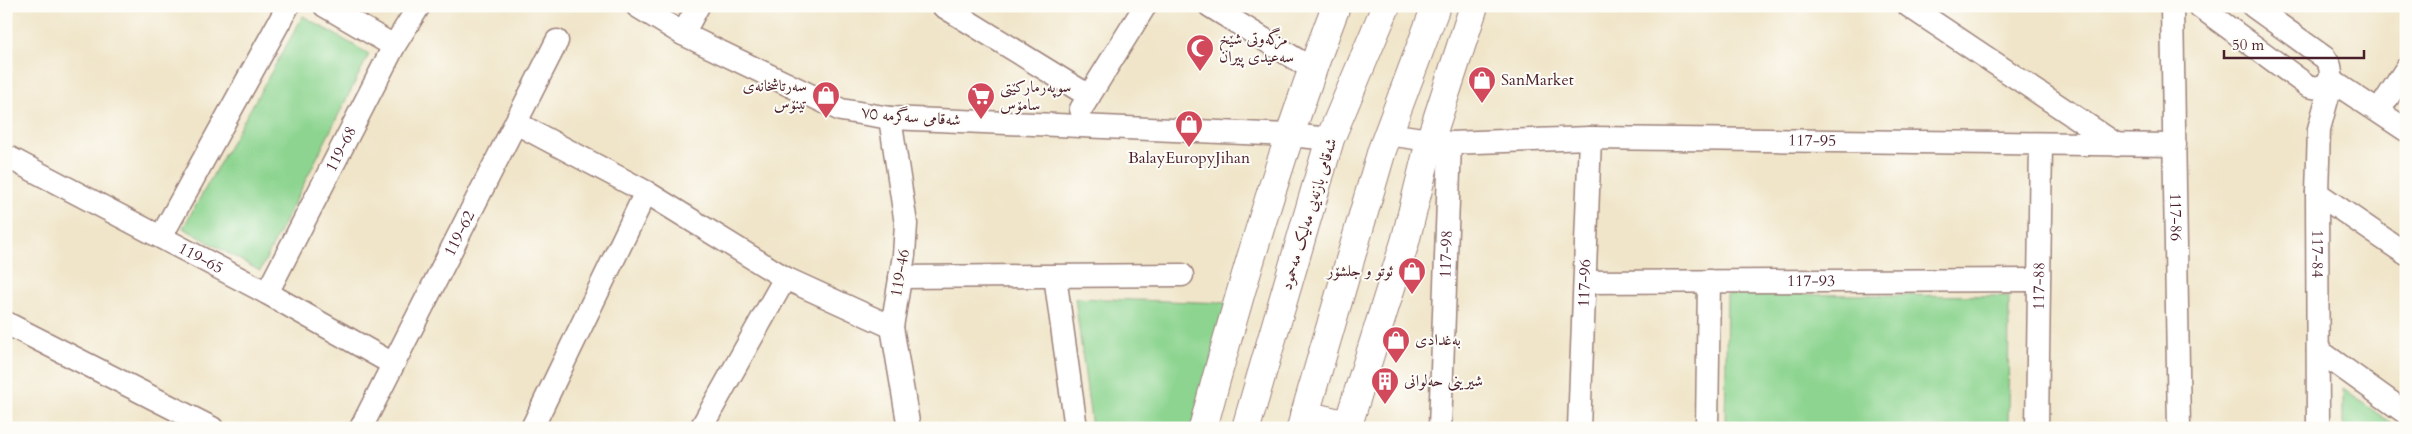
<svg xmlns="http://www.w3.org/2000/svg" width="2412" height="434" viewBox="0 0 2412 434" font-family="Cardo,Amiri,serif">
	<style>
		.green { fill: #8cd48f; stroke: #6b7a5d }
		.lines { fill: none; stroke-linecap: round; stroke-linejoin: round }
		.minor-casing { stroke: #9d827a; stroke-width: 25 }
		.major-casing { stroke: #9d827a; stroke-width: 30 }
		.highway-casing { stroke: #9d827a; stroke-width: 30 }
		.minor { stroke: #fff; stroke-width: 22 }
		.major { stroke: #fff; stroke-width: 28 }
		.highway { stroke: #fff; stroke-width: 28 }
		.labels { text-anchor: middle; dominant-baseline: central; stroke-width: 4; stroke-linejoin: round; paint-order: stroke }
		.poi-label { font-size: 16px; fill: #4a1f2b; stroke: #fdfcf7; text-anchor: start }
		.street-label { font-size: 16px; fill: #4a1f2b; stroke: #fdfcf7 }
	</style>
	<rect width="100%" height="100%" fill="#fdfcf7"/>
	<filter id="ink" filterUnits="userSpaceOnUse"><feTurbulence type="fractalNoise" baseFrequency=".02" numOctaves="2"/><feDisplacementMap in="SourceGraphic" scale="10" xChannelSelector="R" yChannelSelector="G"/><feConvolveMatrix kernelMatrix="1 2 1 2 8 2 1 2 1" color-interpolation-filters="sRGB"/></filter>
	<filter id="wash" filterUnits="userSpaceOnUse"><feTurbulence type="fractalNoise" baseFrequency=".0096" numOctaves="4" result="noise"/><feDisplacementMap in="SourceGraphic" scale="20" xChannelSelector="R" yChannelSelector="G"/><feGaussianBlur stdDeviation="1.12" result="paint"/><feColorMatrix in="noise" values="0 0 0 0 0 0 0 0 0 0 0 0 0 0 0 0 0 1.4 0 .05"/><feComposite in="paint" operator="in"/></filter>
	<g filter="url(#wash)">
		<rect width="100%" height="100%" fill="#f0e5c9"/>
		<g class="green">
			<path d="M303,16L369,54L260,271L183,228Z"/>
			<path d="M1727,294L2009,296L2008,428H1725Z"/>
			<path d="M1075,298L1227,303L1192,428H1092Z"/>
			<path d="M2343,389L2398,428H2343Z"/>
		</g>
	</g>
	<g filter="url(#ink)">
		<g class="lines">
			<g class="minor-casing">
				<g id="minor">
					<path d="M325,6L394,46"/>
					<path d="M637,6L683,34L841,110L890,118L1290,135L1330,139"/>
					<path d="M943,6L1089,96"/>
					<path d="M1210,6L1312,69"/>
					<path d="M1909,6L2117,145"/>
					<path id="s1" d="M2172,6L2179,428"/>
					<path d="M2199,6L2308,86L2318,88L2332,81"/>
					<path id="s2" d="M2253,6L2325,58L2330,66L2332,81L2319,129L2317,193L2318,428"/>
					<path d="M683,34L698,6"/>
					<path d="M2332,81L2406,130"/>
					<path d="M1081,109L1145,6"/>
					<path d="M2379,111L2406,69"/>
					<path d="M890,118L906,224L904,255L892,327L909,428"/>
					<path d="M516,123L646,192L785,278L892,327"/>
					<path id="s3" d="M1388,134L1450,143L1590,138L2175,145"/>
					<path id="s4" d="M6,156L267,293L393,364"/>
					<path d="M2317,193L2406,254"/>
					<path d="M161,237L288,6"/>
					<path d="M1055,276L1076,428"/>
					<path d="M900,277L1182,275"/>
					<path id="s5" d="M1585,282L2037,280"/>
					<path id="s6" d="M267,293L394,46L419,6"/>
					<path d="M6,323L212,428"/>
					<path d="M2318,350L2406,413"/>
					<path id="s7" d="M361,428L557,41"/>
					<path d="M532,428L646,192"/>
					<path d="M701,428L785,278"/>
					<path id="s8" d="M1440,428L1450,143"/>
					<path id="s9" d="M1579,428L1590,138"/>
					<path d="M1707,428L1709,281"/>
					<path id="s10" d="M2037,428L2041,144"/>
				</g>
			</g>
			<g class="major-casing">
				<g id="major">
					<path d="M1304,415L1348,425"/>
					<path d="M1203,428C1241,285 1283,144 1336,6"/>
					<path d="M1347,428L1405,242L1430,141L1474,6"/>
				</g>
			</g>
			<g class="highway-casing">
				<g id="highway">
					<path d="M1246,428L1330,139L1386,6"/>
					<path d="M1301,428L1382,150L1436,6"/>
				</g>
			</g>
			<use href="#minor" class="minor"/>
			<use href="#major" class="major"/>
			<use href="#highway" class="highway"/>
		</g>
	</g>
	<defs>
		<g id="mosque-pin" transform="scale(1.4375)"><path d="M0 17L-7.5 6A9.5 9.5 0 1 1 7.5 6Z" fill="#d1495b" stroke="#fdfcf7"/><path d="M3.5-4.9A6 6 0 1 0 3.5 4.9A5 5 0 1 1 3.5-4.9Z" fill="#fff"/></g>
		<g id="shop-pin" transform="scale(1.4375)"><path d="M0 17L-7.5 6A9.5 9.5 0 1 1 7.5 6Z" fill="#d1495b" stroke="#fdfcf7"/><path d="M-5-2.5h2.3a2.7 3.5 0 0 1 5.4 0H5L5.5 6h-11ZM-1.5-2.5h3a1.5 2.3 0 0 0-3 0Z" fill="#fff"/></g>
		<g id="supermarket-pin" transform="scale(1.4375)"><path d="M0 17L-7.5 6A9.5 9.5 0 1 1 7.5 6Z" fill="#d1495b" stroke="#fdfcf7"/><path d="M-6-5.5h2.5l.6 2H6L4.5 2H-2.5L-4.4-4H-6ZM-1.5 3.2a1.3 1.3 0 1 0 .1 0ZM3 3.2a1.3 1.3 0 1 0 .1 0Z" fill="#fff"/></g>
		<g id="building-pin" transform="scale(1.4375)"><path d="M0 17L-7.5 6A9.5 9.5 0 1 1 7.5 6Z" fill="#d1495b" stroke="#fdfcf7"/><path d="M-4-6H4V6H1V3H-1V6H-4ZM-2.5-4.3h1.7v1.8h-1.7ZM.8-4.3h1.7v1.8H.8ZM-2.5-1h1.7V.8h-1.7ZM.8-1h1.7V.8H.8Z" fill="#fff"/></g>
	</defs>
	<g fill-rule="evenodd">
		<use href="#mosque-pin" x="1200" y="48"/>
		<use href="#shop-pin" x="1482" y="80"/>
		<use href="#shop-pin" x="826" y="95"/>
		<use href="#supermarket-pin" x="981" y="96"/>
		<use href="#shop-pin" x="1189" y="124"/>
		<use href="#shop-pin" x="1412" y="271"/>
		<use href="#shop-pin" x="1396" y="340"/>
		<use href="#building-pin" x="1385" y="381"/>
	</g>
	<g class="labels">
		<g class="poi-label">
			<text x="1219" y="39">مزگەوتی شێخ<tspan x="1219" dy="18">سەعیدی پیران</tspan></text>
			<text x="1501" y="80">SanMarket</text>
			<text x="807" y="86" text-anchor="end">سەرتاشخانەی<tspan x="807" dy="18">تینۆس</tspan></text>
			<text x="1000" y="87">سوپەرمارکێتی<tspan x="1000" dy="18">سامۆس</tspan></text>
			<text x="1189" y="158" text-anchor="middle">BalayEuropyJihan</text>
			<text x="1393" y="271" text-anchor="end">ئوتو و جلشۆر</text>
			<text x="1415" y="340">بەغدادی</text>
			<text x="1404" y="381">شیرینی ‌حەلوانی</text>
		</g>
		<g class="street-label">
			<text transform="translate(911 117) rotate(4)">شەقامی سەگرمە ٧٥</text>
			<text stroke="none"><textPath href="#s3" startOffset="425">117-95</textPath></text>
			<text stroke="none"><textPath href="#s6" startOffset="162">119-68</textPath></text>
			<text transform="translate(1309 214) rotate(-73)">شەقامی بازنەیی مەلیک مەحمود</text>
			<text stroke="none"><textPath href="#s1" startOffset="211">117-86</textPath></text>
			<text stroke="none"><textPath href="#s7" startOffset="218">119-62</textPath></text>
			<text stroke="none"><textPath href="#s2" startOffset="288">117-84</textPath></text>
			<text stroke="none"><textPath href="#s8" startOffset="174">117-98</textPath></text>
			<text stroke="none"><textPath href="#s4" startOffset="220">119-65</textPath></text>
			<text transform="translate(900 273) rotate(-80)">119-46</text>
			<text stroke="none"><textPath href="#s5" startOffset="226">117-93</textPath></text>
			<text stroke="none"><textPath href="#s9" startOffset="145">117-96</textPath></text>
			<text stroke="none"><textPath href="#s10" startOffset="142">117-88</textPath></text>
		</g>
	</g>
	<rect width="2412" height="434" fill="none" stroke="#fdfcf7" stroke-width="25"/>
	<path d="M2224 50v8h140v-8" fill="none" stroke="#4a1f2b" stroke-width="2.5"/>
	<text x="2232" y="50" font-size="15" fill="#4a1f2b" stroke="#fdfcf7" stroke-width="4" paint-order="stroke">50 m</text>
</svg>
